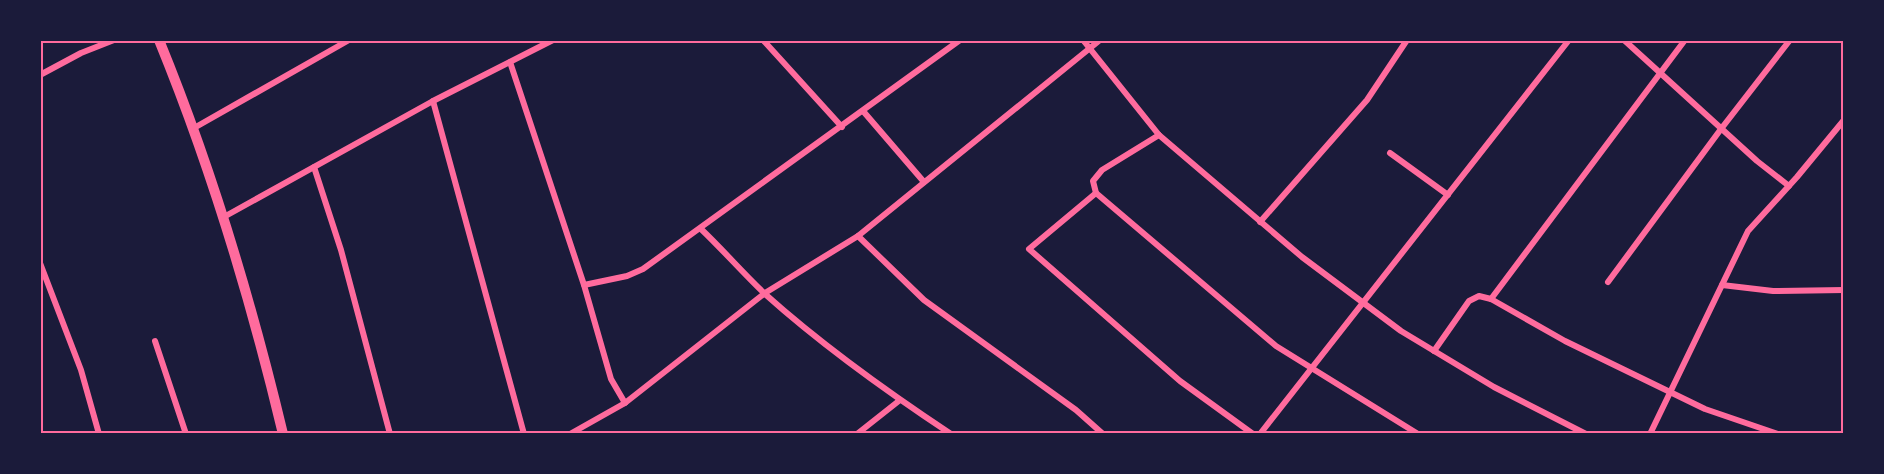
<svg xmlns="http://www.w3.org/2000/svg" width="1884" height="474" viewBox="0 0 1884 474" font-family="Montserrat,sans-serif">
	<style>
		.lines { fill: none; stroke-linecap: round; stroke-linejoin: round }
		.minor { stroke: #ff6b9d; stroke-width: 6 }
		.tertiary { stroke: #ff6b9d; stroke-width: 10 }
		.neatline { fill: none; stroke: #ff6b9d; stroke-width: 2 }
	</style>
	<rect width="100%" height="100%" fill="#1b1b3a"/>
	<g class="lines">
		<g class="minor">
			<path d="M763,40L842,127"/>
			<path d="M1083,40L1159,135L1302,257L1401,331L1494,387L1586,434"/>
			<path d="M1624,40L1757,161L1789,186"/>
			<path d="M510,62L584,285L611,379L625,403"/>
			<path d="M40,75L81,53L114,40"/>
			<path d="M433,101L524,434"/>
			<path d="M863,111L924,182"/>
			<path d="M194,128L349,40"/>
			<path d="M1159,135L1102,170L1093,181L1096,193L1276,346L1418,434"/>
			<path d="M1390,153L1448,195"/>
			<path d="M314,167L341,250L390,434"/>
			<path d="M1096,193L1029,249L1180,381L1253,434"/>
			<path d="M222,218L433,101L553,40"/>
			<path d="M1260,222L1367,100L1407,40"/>
			<path d="M701,229C723,250 743,273 765,294C823,346 886,391 951,434"/>
			<path d="M858,236L924,300L1076,410L1103,434"/>
			<path d="M40,263L81,370L99,434"/>
			<path d="M1608,282L1721,129L1790,40"/>
			<path d="M584,285L627,276L643,269L960,40"/>
			<path d="M1722,285L1773,291L1844,290"/>
			<path d="M1491,299L1685,40"/>
			<path d="M155,341L186,434"/>
			<path d="M1434,351L1469,301L1479,296L1491,299L1565,341L1705,409L1778,434"/>
			<path d="M570,434L625,403L765,293L858,236L1100,40"/>
			<path d="M857,434L900,400"/>
			<path d="M1260,434L1569,40"/>
			<path d="M1650,434L1748,231L1797,177L1844,120"/>
		</g>
		<path class="tertiary" d="M159,40C211,167 251,300 283,434"/>
	</g>
	<rect width="1884" height="474" fill="none" stroke="#1b1b3a" stroke-width="84"/>
	<rect x="42" y="42" width="1800" height="390" class="neatline"/>
</svg>
